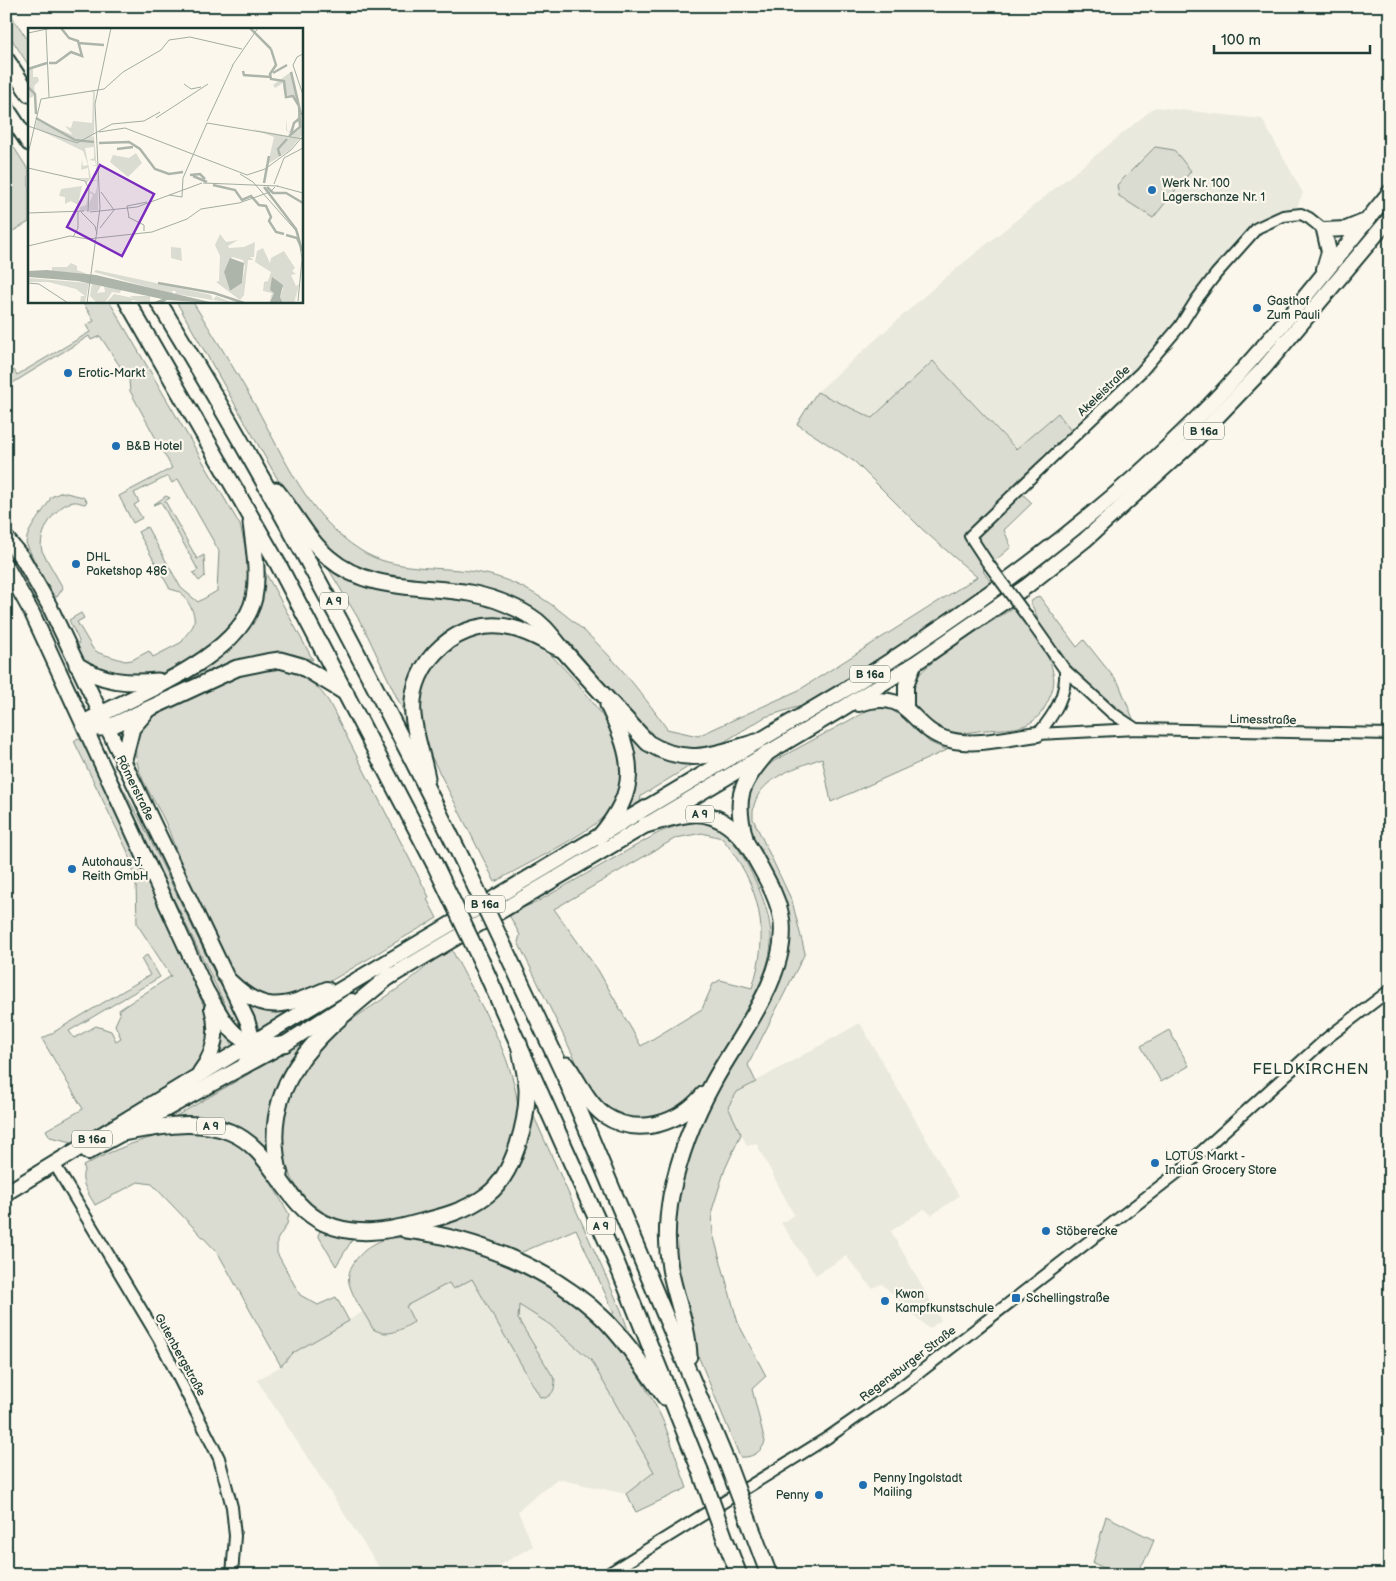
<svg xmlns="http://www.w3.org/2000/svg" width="1396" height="1581" viewBox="0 0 1396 1581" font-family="'Balsamiq Sans',sans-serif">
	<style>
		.built { fill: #eae9de }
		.green { fill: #dbdcd1; stroke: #7d8c82; fill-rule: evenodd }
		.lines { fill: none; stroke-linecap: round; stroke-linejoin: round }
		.tertiary-casing { stroke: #1f3d34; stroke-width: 14 }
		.primary-casing { stroke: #1f3d34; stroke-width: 18 }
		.trunk-casing { stroke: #1f3d34; stroke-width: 18 }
		.motorway-casing { stroke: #1f3d34; stroke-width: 19 }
		.tertiary { stroke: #fbf7ec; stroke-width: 10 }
		.primary { stroke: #fbf7ec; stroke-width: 14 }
		.trunk { stroke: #fbf7ec; stroke-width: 14 }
		.motorway { stroke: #fbf7ec; stroke-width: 15 }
		.tertiary-bridge-casing { stroke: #1f3d34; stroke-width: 14; stroke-linecap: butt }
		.motorway-bridge-casing { stroke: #1f3d34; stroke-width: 19; stroke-linecap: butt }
		.tertiary-bridge { stroke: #fbf7ec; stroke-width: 10 }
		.motorway-bridge { stroke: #fbf7ec; stroke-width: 15 }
		.poi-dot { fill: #1f6fb2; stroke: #fbf7ec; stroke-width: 2 }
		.labels { text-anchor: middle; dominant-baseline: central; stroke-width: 4.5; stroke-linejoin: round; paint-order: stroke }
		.shield { fill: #fbf7ec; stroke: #61756b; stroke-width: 1 }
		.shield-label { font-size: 11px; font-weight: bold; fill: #1f3d34 }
		.poi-label { font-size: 12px; fill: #1f3d34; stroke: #fbf7ec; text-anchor: start }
		.street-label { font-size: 12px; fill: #1f3d34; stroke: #fbf7ec }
		.quarter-label { font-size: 15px; letter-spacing: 1px; fill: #1f3d34; stroke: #fbf7ec }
		.inset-river { fill: none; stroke: #adb4aa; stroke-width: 2.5 }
		.inset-road { fill: none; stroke: #a3ada2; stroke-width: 1 }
		.view { fill: #7b2cbf; fill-opacity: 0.15; stroke: #7b2cbf; stroke-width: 2.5 }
		.inset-edge { fill: none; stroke: #1f3d34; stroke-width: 2.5 }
	</style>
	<rect width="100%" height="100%" fill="#fbf7ec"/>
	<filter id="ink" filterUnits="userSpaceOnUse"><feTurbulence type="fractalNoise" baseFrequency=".02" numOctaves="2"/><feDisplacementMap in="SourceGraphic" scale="10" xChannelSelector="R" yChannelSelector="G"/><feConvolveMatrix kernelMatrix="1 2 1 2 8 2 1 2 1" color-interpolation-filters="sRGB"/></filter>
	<g filter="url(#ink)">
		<g class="built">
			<path d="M1155,107L1262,119L1303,193L1297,207L1261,220L1239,236L1194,293L1164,340L1071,431L1058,413L1017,449L933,361L872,418L817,392L940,282Z"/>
			<path d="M860,1023L959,1196L932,1215L924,1209L891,1231L941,1320L929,1329L882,1284L872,1288L846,1256L816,1275L781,1223L794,1215L756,1143L747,1146L728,1107L737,1092Z"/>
			<path d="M468,1273L549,1324L591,1360L654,1472L626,1494L557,1479L518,1511L533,1546L483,1575H384L257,1380L281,1366L293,1353L364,1311Z"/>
		</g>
		<g class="green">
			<path d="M6,7L29,42V66L6,30Z"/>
			<path d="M6,135L29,171V222L6,235V227L9,225C6,217 9,210 6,203Z"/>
			<path d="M1155,147L1174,150L1191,171L1153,218L1119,196L1117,185Z"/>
			<path d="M82,301H109L240,525L249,562L248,597L236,626L206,651L164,672L145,677L127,678L91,667L79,655L77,648L79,641L69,620L81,613L84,618L77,622L93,649L99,653L125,661L132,660L149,651L153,657L182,642C184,635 190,632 193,626C198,614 187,601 181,592L170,589L138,532L147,527L181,588L198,602L217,591L219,551L178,479L172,483L168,476L134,493L139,502L134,505L142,518L133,523L119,496L172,468L130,391L129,380L100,336L91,340L89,336L11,384L6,376L14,370L17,375L90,332L86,325L94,321Z"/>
			<path d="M176,301H192C214,335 235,370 255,405C284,457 308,517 360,550C395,573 441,565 481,573C557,587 626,669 667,729L698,736L799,690L977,577L923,530L855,462L797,424L817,392L872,418L933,361L1016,449L1058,413L1071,431L1013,485L1032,503L1004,530L1011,547L983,571L993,585L807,704L765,717L719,745L700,752L661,744L645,732L571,644L535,612L406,583L353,567L332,554L285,492Z"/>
			<path d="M62,492L83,497L87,501L85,504C82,504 77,501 74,502C56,503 37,535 42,551L63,588L57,597L50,594L26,543C27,527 45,512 51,497Z"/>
			<path d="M166,496L170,498L165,501L197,559L204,555L205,576L199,581L193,573L198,570L161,502L153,505Z"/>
			<path d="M325,563L510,611L549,636L529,628L440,640L410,715L406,717L364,628Z"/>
			<path d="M264,570L313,660L293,654H273L136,710L135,707C182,682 243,655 261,600C264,590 261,579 264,570Z"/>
			<path d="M1039,596L1077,647L1084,640L1119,684L1134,721C1100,694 1066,667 1043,630C1037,621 1036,611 1030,602Z"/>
			<path d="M1013,608C1027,627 1049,650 1053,673C1055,683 1053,690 1049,699C1035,731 1016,728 986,730C976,731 964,734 955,733C938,730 918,713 911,698C912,691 912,685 916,679C931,657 989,624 1013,608Z"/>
			<path d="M484,631C511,634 530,638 551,655C585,690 649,757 611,809C594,832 522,866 495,882L425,744L418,723L419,697L426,674L449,647Z"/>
			<path d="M277,668C300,669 316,683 329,702L429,897L427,899L437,918C414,932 390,945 368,959C343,973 317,992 289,997C265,1002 244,988 230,970C208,924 186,879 169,831C160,807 142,786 137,762C133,745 138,733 147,719L235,677Z"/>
			<path d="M876,706L896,708L929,742L947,750L831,802L822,758C793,769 750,780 753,819L792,901L805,953L748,1065L756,1082L737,1092L728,1107L741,1134L725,1169L712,1210L713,1234L738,1323L766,1376L752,1389L765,1442C761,1453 751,1458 740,1457L699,1358L686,1317L673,1249L676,1196L696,1130L788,950C778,922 739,824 743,799C745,787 764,769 774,761Z"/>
			<path d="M621,721L693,764L641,796L640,804L623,814Z"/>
			<path d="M78,738L84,742L203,1004C212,1029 210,1051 192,1071L72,1142L50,1137L46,1130L83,1109L42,1039L150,975L141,959L147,955L160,977L69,1031L74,1038L96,1026L111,1031L116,1041L121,1038L115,1025L120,1014L119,1010L171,976L137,924L136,881L127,850L74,741Z"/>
			<path d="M117,777L144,827L219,982L239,1016L235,1020L232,1019L115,778Z"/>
			<path d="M690,821C719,822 734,839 747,864C759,888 772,914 771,943C769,974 750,1002 735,1029C714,1066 693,1120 642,1119C627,1118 617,1116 604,1106C588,1094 580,1068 571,1051C553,1015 536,978 518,942L520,935L508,913L535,903L660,832ZM702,833L722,838C760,885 771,931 752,988L720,980L713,984L702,1009L641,1046L598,970L554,909L676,838Z"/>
			<path d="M451,948C473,994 526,1072 517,1127C514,1146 499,1177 484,1189C454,1214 376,1231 339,1219C306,1208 283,1176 282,1141C281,1132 279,1122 281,1113C282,1104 294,1078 300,1070C327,1030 370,1010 407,982C422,971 435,958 451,948Z"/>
			<path d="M247,1001L290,1012L259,1030L244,1002Z"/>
			<path d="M1169,1030L1189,1066L1161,1082L1141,1046Z"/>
			<path d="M222,1032L234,1046L216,1055Z"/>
			<path d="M304,1042L306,1044C289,1068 273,1089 269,1119C267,1131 271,1144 268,1154L255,1142L171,1119Z"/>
			<path d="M531,1110L621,1310L636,1352L607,1317L614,1313L576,1229L513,1256L427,1226L494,1196Z"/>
			<path d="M197,1129L230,1138L258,1160L289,1214L287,1224L277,1240V1253L300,1295L318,1305L336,1297L349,1321L293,1353L281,1366L218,1253L152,1184L138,1182L95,1205C89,1194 78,1180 85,1169L83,1166C122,1145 154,1134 197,1129Z"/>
			<path d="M320,1231L352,1240L336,1266L318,1235Z"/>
			<path d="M410,1237C456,1245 510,1263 550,1287C599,1317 641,1371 664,1423C672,1444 679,1467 687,1488L636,1512L626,1494L654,1472L591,1360L549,1324L519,1305L518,1319L555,1380C555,1390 553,1394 545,1398L540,1397L472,1279L453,1289L449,1283L406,1306L414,1322C400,1330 389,1338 373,1329C366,1315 353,1299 349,1283C345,1265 367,1245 383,1240C391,1237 402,1238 410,1237Z"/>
			<path d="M1106,1516L1154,1540C1138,1581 1130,1580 1093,1563Z"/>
		</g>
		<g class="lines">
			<g class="tertiary-casing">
				<g id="tertiary">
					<path d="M987,562L970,536L1141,372L1180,326L1197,299L1216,274L1257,228L1283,216L1301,214L1309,218L1324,230"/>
					<path d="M1029,619L1065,670L1112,713L1136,729"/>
					<path d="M1038,734L1136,729L1390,734"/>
					<path d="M1038,734C1054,715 1067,695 1065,670"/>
					<path d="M55,1165L159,1339L219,1458L232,1507L235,1536L232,1575"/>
					<path d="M606,1575L827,1438L902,1386L1181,1170L1327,1038L1390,990"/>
				</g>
			</g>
			<g class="primary-casing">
				<g id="primary">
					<path d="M6,538L23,559L49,605L247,1020C253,1037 253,1050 244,1066"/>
					<path d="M6,566L32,613L206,990C227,1026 237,1052 285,1044"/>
					<path d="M200,1072C215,1053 219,1032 212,1008"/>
					<path d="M88,1152L277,1048"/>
					<path d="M6,1193L301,1013"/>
				</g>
			</g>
			<g class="trunk-casing">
				<g id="trunk">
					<path d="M1324,269L1329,252L1324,230L1346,229L1363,222"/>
					<path d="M859,704C914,687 908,730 950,740C977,747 1011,737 1038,734"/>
					<path d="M906,707V685L914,664"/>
					<path d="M223,974C262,1015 280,1009 327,989"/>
					<path d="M383,981L835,713L914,664L1027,586L1085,540L1197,438L1264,368L1390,218"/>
					<path d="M301,1013L848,688C972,609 1089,526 1193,422C1264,352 1326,270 1390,192"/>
					<path d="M285,1044L352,1001"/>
				</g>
			</g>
			<g class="motorway-casing">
				<g id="motorway">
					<path d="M6,59L29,94"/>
					<path d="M6,108L29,143"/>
					<path d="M127,301L278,564L434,863"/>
					<path d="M158,301C269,483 370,672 464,863"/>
					<path d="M276,490C294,512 307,539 329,558C368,592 423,585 470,593C491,597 512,605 530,616C545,625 553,638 564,651C591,682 620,713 648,743C687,767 716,754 756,742"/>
					<path d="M77,665C103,682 127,684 158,681"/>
					<path d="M84,723C133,695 240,659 254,598C259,574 254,548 251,523"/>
					<path d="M84,723L91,728H107L237,668L266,662L280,660L301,666L346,693"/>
					<path d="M123,763L132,728L145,713"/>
					<path d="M427,778C423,757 415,736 413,715C408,661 461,615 512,628C530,632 545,642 561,649"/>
					<path d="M645,825C661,821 677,815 693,814C718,812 742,833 753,854C764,874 780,900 782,923C787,979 738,1036 713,1083C693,1119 679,1157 671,1196C667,1219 666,1245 670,1268C675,1298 688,1325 689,1356"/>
					<path d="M599,837C640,789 634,760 608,705"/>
					<path d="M746,842C734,800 739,785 767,753"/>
					<path d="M505,949L566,1079L727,1463"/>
					<path d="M482,963L617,1264L700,1470"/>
					<path d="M567,1065C578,1081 588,1103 604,1115C638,1138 680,1123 704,1094"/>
					<path d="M122,1133C158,1127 195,1118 230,1132C273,1149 283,1204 324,1223C354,1237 386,1232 417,1223C441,1217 466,1211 487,1195C514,1175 528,1120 527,1088C526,1073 521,1058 519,1043"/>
					<path d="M280,1175C255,1078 325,1030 391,975"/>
					<path d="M406,1230C476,1238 553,1269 604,1319C627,1342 646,1371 665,1397"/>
					<path d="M754,1535L769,1575"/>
					<path d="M728,1547L739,1575"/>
				</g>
			</g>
			<use href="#tertiary" class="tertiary"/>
			<use href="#primary" class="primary"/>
			<use href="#trunk" class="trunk"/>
			<use href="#motorway" class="motorway"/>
			<g class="tertiary-bridge-casing">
				<path id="tertiary-bridge" d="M987,562L1029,619"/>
			</g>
			<g class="motorway-bridge-casing">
				<g id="motorway-bridge">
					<path d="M434,863L482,963"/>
					<path d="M464,863L505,949"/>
					<path d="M727,1463L754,1535"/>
					<path d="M700,1470L728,1547"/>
				</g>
			</g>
			<use href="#tertiary-bridge" class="tertiary-bridge"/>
			<use href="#motorway-bridge" class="motorway-bridge"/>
		</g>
	</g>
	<g class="poi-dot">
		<circle cx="1152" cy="190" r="5"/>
		<circle cx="1257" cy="308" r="5"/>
		<circle cx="68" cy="373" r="5"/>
		<circle cx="116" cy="446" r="5"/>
		<circle cx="76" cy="564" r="5"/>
		<circle cx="72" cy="869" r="5"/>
		<circle cx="1155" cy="1163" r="5"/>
		<circle cx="1046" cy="1231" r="5"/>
		<rect x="1011" y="1293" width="10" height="10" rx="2.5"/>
		<circle cx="885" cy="1301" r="5"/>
		<circle cx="863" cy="1485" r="5"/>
		<circle cx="819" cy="1495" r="5"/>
	</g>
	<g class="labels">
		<g class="shield">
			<rect x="1184" y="422.5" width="40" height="17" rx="4"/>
			<rect x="320" y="592.5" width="28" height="17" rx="4"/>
			<rect x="850" y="665.5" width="40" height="17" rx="4"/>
			<rect x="686" y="805.5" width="28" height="17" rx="4"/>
			<rect x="465" y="895.5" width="40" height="17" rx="4"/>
			<rect x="197" y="1117.5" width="28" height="17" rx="4"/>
			<rect x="72" y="1130.5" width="40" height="17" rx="4"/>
			<rect x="587" y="1217.5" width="28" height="17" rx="4"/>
		</g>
		<g class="shield-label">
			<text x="1204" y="431">B 16a</text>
			<text x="334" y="601">A 9</text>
			<text x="870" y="674">B 16a</text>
			<text x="700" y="814">A 9</text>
			<text x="485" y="904">B 16a</text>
			<text x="211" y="1126">A 9</text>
			<text x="92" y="1139">B 16a</text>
			<text x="601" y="1226">A 9</text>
		</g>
		<g class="poi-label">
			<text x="1162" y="183">Werk Nr. 100<tspan x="1162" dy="14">Lagerschanze Nr. 1</tspan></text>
			<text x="1267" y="301">Gasthof<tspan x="1267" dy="14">Zum Pauli</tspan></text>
			<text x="78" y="373">Erotic-Markt</text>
			<text x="126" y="446">B&amp;B Hotel</text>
			<text x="86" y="557">DHL<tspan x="86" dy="14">Paketshop 486</tspan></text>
			<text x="82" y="862">Autohaus J.<tspan x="82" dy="14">Reith GmbH</tspan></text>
			<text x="1165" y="1156">LOTUS Markt -<tspan x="1165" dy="14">Indian Grocery Store</tspan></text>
			<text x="1056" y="1231">Stöberecke</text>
			<text x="895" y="1294">Kwon<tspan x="895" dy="14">Kampfkunstschule</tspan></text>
			<text x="1026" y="1298">Schellingstraße</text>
			<text x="873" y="1478">Penny Ingolstadt<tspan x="873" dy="14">Mailing</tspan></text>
			<text x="809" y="1495" text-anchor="end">Penny</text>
		</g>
		<g class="street-label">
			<text transform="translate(1104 391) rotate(-44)">Akeleistraße</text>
			<text transform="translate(1263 720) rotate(1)">Limesstraße</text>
			<text transform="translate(135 788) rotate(64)">Römerstraße</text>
			<text transform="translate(180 1355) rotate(61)">Gutenbergstraße</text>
			<text transform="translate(908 1364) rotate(-37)">Regensburger Straße</text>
		</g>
		<g class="quarter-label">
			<text x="1311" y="1069">FELDKIRCHEN</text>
		</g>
	</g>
	<g transform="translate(28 28)">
		<rect width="275" height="275" fill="#fbf7ec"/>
		<path d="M5,38V49H10L11,53L6,58L8,74L6,68L2,70L0,66V42ZM264,43L275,91V106L262,122L240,136L246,109L225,101L260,108L263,106L258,102L259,89V102L262,104V102L266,94L267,93L262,105L270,103L273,96L269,94L271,79L264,68L256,66L255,55L247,60L245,57ZM67,63L66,106L63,109L66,108L70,153V182L61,183L60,179V183H51L52,179L58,177L60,168L61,175L65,167L62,165V163L67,166L69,159V153H65L64,147L65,152H69V147H64L68,146V138H63L68,137L67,133L61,132L66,130V119L57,120L63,150L58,156L57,152L45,150H61L60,140L53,142L54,131L55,138L60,137L55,123L7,100L9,92L45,107L37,98L43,100L45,93L64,95L65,64H55ZM108,125L114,135L100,149L82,134L85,127L101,130ZM54,158L50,177L43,173L37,176V169L31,168L33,161ZM192,206L198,214L210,212L200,218L201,220L216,219L227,214L226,229H222L226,232H220L216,267L212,272L188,254L191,253L192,228L187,217ZM204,229L215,232L217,239L214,255L202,263L196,244ZM143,219L153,220L154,233L143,230ZM235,220L242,235L243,230L256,223L267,240L264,243L268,246L263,247L268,258L271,256L267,275L269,263L266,275H255L252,269L255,261L245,250L246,265L241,275L244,265L235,263L236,254L240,253L243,244L227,234L229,223ZM43,235L49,238V242L62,247L24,243V239H39ZM68,242L183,267L185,272L188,268L205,275L147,266L148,263H144L145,266L126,261L66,244ZM0,250L61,255L57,275H52L53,268H57L48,261L20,254H0ZM64,255L73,258L69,265L77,264L76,258L93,262L92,265L84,264L77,275H69L62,268ZM86,266L105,270L102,268H122V275L104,272L103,275H78Z" fill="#dbdcd1" fill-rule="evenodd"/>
		<path d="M202,230L216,235L214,255L202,263L196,244ZM19,242L68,247L186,275L139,272L134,275H124L134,271L50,253L0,249V243ZM244,249L255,257L252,269L255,275L242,274L246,265L242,262Z" fill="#adb4aa"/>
		<path class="inset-river" d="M222,0L243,21M50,15L76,17M243,21L248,37L242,46L243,51L256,53L258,69L265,68L271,78L272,99L261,108M21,35H28L43,24L54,28L50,13L41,10L33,0M0,41L19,35M215,43L216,47L243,49M263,44L273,87M245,45L259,37M0,59L7,66L8,86M8,90L47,112L66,114M263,106L266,95L272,90M71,115L101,114L112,121L127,141L141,146L155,144M89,121L105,119M252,128L250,121L259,111M162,147L172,146L177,151M165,148L179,154M236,155L241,128M185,157L207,162L214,172L223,168L231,177L238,178L243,189L241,193L248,204L256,206M236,159L268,201L274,223M239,159L245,165H258L275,175M258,207L269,210L275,223M130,255L186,265L216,275"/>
		<path class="inset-road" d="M18,1L21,69M0,5L24,0M275,26L269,29L265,37L275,67M204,38L230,0M156,56L163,61L173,59M128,90L180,56M179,93L205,37M0,98L49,115L84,96L116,93L132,84M71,104L97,100L219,147L237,141L263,122L275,108M0,126L13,71L76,61L95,44L133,22L141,12L162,9L214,21M0,140L57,153L61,161L60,184M212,146L225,154L270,205L274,231L270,273M155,150L179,95L275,111M175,155L250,158M246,156L256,130L275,120M249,158L275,165M73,164L86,182M141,167L154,169L155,150M53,184L67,198L69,206M62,184L109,179L174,155M0,185L56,183M100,189L116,197V203M101,189L99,178L119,174M72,200L86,182M45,209L50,200V184M0,218L42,208L60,211L124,204L159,191L173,181L211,175L242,164L247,159M0,255L11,256L40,275M59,275L72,180L67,76L83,0"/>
		<path class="view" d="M72,137L126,166L94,228L39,199Z"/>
		<rect width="275" height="275" class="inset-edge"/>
	</g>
	<rect width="1396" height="1581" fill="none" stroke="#fbf7ec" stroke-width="25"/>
	<rect x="12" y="12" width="1371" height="1556" fill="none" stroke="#1f3d34" stroke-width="2" filter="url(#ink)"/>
	<path d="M1214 45v8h156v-8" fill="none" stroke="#1f3d34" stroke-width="2.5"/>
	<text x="1221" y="45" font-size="15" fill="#1f3d34" stroke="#fbf7ec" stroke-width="4" paint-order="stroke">100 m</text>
</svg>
